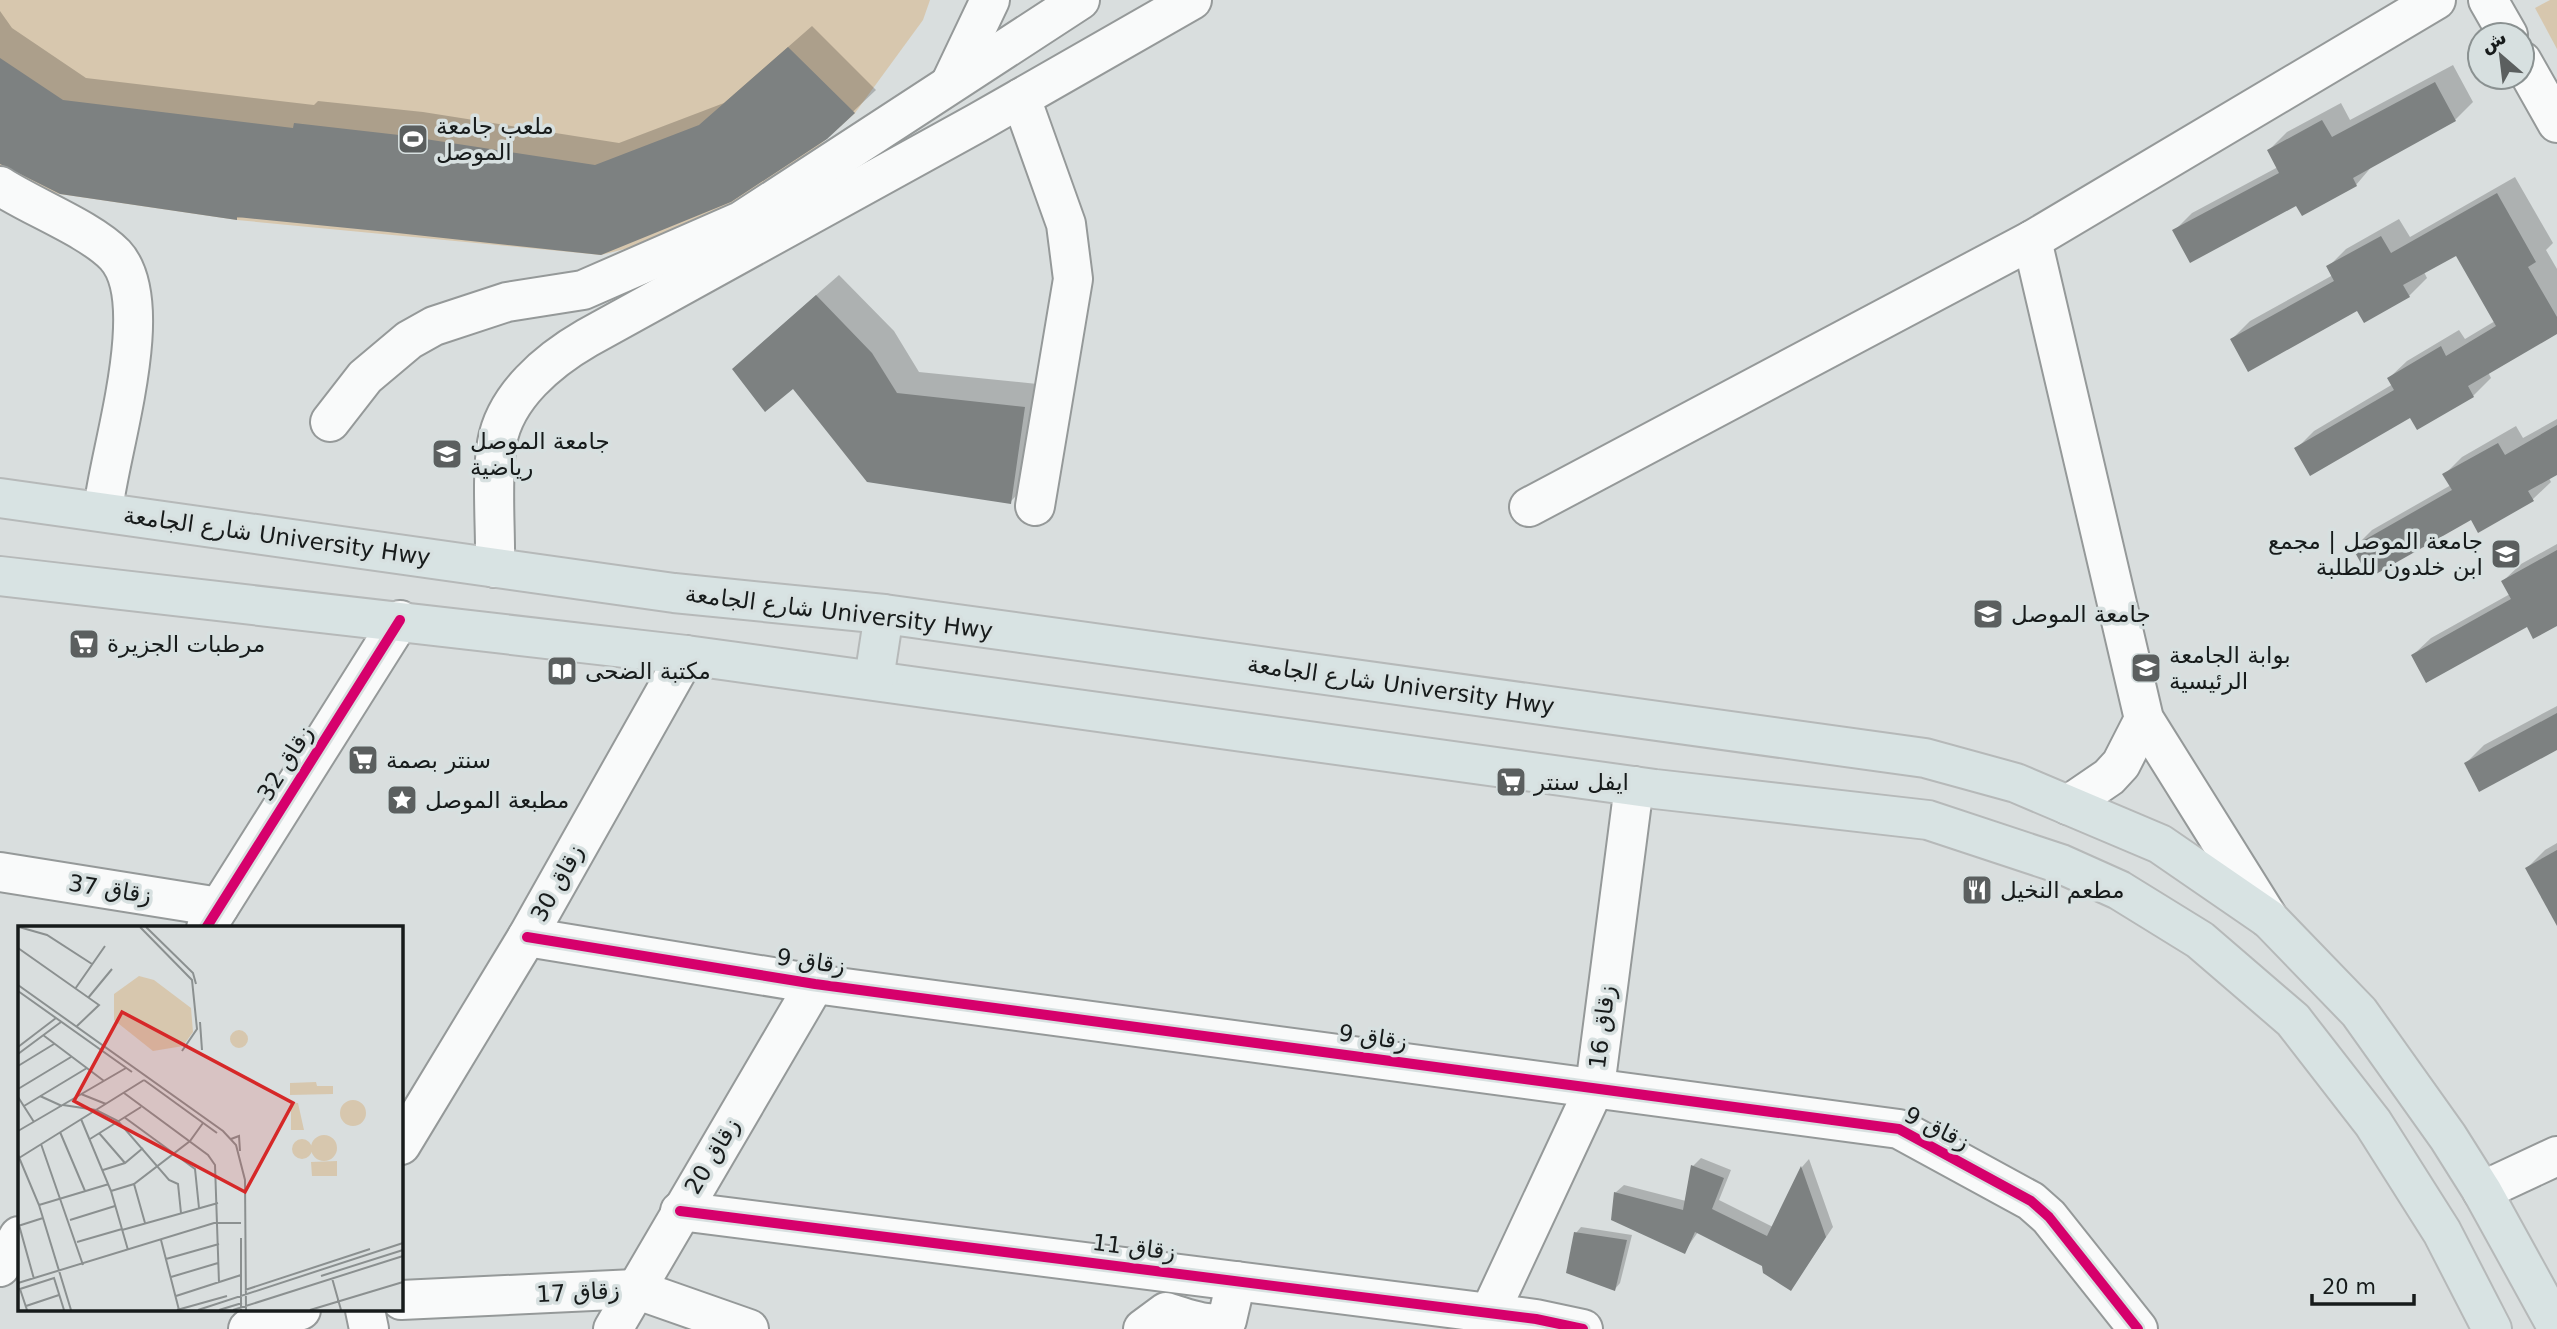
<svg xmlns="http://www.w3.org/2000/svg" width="2557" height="1329" viewBox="0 0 2557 1329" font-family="'DejaVu Sans','Noto Naskh Arabic',sans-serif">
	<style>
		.garden { fill: #d7c7ae }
		.shadow { fill: #0003 }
		.building { fill: #7d8181 }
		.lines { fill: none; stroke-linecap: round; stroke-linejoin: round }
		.minor-casing { stroke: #959999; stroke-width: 42 }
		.major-casing { stroke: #b6b9b9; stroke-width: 42 }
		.minor { stroke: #f9fafa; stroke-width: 38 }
		.major { stroke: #d8e3e3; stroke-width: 38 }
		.cycleway-casing { stroke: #d7e0e0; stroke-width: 15 }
		.cycleway { stroke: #d6006c; stroke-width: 10 }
		.labels { text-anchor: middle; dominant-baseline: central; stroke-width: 7; stroke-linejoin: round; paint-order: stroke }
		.poi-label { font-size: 23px; fill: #171b1b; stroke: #d7e0e0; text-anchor: start }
		.street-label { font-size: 23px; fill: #171b1b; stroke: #d7e0e0 }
		.inset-road { fill: none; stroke: #8b9090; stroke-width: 2 }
		.view { fill: #d62828; fill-opacity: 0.15; stroke: #d62828; stroke-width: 3.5 }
		.inset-edge { fill: none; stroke: #171b1b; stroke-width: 3.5 }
	</style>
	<rect width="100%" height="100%" fill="#d9dede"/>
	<g class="garden">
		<path d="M0,0H930L923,20L855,113L780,181L680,235L601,255L237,220L46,192L0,165Z"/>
		<path d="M2550,0H2557V49L2535,8Z"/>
	</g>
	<g class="shadow">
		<path d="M0,11L12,28L86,78L314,105L318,101L423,112L619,143L724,103L812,26L876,90L826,137L236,218L0,161Z"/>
		<path d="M2453,65L2473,102L2455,120L2373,165L2356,185L2297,204L2174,231L2192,213L2278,167L2269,150L2287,132L2341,103L2350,120Z"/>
		<path d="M2515,177L2553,243L2546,250L2557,269V332L2488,372L2491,378L2473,396L2296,449L2314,431L2393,384L2389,378L2407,361L2459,330L2465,339L2495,321L2457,253L2424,272L2427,278L2409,296L2364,321L2357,309L2232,339L2250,321L2333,275L2328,267L2346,249L2399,219L2410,237Z"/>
		<path d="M839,275L894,331L919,372L1047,385L1032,480L1010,502L793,387L756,348Z"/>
		<path d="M2557,419V473L2549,478L2551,482L2533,499L2479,531L2472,518L2354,548L2372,530L2451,485L2445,474L2462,457L2516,426L2523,438Z"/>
		<path d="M2557,544V624L2528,625L2413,655L2431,638L2510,594L2503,581L2521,564Z"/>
		<path d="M2557,706V748L2466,763L2484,745Z"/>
		<path d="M2557,843V887L2527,868L2545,850Z"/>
		<path d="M1701,1158L1731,1170L1719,1200L1773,1227L1802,1167L1809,1159L1833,1227L1791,1289L1764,1265L1698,1232L1684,1252L1615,1193L1624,1185L1686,1201L1693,1166Z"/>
		<path d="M1581,1227L1632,1235L1620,1283L1615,1289L1576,1233Z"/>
	</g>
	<g class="building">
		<path d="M788,47L855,113L827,139L731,202L601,255L388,232L237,217V220L60,194L0,164V58L63,100L293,128L294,123L399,135L595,165L699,125Z"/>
		<path d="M2435,82L2456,121L2353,178L2357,186L2302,216L2296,206L2190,263L2172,230L2279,173L2267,150L2322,120L2332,137Z"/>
		<path d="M2497,193L2536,262L2528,267L2557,317V334L2468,386L2474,397L2417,430L2410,418L2310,476L2294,448L2394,390L2387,378L2441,346L2446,356L2496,326L2456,256L2403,285L2410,297L2364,323L2357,311L2248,372L2230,339L2334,281L2326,266L2381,236L2391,253Z"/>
		<path d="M816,295L872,353L897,393L1025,407L1011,504L867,482L793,389L765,412L732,369Z"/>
		<path d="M2557,425V475L2528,491L2534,501L2478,533L2471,520L2369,578L2352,547L2452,490L2442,474L2498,443L2505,455Z"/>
		<path d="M2557,550V626L2533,639L2527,627L2426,683L2411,655L2511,599L2501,581Z"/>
		<path d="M2557,713V750L2479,792L2464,763Z"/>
		<path d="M2557,850V926L2525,868Z"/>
		<path d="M1691,1165L1724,1178L1712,1209L1767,1236L1801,1166L1826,1237L1791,1291L1763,1273L1762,1266L1695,1232L1685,1254L1611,1220L1614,1192L1683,1210Z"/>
		<path d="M1574,1232L1627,1240L1615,1291L1566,1273Z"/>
	</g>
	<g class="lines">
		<g class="minor-casing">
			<g id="minor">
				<path d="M2488,0L2508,35"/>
				<path d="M2522,61L2557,123"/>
				<path d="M952,80L990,0"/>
				<path d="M1021,98L1066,224L1073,279L1035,506"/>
				<path d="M0,186C32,207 90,229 115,255C159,302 110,448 103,510"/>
				<path d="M2032,240L2144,719L2269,919"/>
				<path d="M330,422L365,377L409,340L434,326L507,302L583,290L741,221L1080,0"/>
				<path d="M1529,507L2032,240L2436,0"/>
				<path d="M495,568C496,532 491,477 497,443C505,396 549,360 587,338L977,123L1192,0"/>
				<path d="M2068,805L2109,777L2121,764L2144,719"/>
				<path d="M0,872L219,907"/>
				<path d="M206,928L400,620"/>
				<path d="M527,937L815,984L1899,1129L2031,1201L2049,1217L2138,1329"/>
				<path d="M401,1145L527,937L686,655"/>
				<path d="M2482,1191L2557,1156"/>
				<path d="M680,1211L1536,1319L1583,1329"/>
				<path d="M0,1267L19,1236"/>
				<path d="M401,1300L635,1289L749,1329"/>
				<path d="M365,1310L369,1329"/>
				<path d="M248,1329L301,1310"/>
				<path d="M613,1329L815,984"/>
				<path d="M1143,1329L1166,1312C1183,1317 1212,1329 1227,1320L1236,1281"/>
				<path d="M1482,1329L1595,1087L1634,786"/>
			</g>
		</g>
		<g class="major-casing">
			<g id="major">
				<path d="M0,498L674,593L884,614L1925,758L2016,783L2160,844L2269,919L2359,1012L2448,1137L2482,1191L2557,1327"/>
				<path d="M0,576L686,655L1655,789L1928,820L2061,864L2119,890L2200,940L2293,1020L2373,1123L2442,1232L2492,1329"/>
				<path d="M874,679L884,614"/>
			</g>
		</g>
		<use href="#minor" class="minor"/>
		<use href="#major" class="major"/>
		<g class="cycleway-casing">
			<g id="cycleway">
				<path d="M206,928L400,620"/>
				<path d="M527,937L815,984L1899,1129L2031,1201L2049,1217L2138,1329"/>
				<path d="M680,1211L1536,1319L1583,1329"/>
			</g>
		</g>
		<use href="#cycleway" class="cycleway"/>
	</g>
	<defs>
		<g id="stadium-square" transform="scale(1.575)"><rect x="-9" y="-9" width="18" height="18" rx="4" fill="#5b5f5f" stroke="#d7e0e0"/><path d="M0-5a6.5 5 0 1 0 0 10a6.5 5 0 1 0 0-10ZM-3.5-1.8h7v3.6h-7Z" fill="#fff"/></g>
		<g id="university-square" transform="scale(1.575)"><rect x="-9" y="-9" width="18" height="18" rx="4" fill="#5b5f5f" stroke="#d7e0e0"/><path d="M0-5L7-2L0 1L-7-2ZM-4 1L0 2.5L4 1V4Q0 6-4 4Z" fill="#fff"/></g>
		<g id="supermarket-square" transform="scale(1.575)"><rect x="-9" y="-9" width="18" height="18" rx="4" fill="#5b5f5f" stroke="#d7e0e0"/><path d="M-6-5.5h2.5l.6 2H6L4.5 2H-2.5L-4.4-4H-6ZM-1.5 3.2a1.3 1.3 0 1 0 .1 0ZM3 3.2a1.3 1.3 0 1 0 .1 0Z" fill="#fff"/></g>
		<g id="library-square" transform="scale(1.575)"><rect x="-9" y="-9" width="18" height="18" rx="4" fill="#5b5f5f" stroke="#d7e0e0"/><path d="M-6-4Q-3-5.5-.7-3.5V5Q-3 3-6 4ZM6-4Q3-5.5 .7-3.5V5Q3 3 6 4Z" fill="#fff"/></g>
		<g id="sight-square" transform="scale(1.575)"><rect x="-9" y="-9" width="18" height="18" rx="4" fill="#5b5f5f" stroke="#d7e0e0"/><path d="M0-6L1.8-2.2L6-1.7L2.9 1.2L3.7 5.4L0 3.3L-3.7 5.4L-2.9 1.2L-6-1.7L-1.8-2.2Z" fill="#fff"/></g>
		<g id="restaurant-square" transform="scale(1.575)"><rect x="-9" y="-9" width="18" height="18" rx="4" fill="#5b5f5f" stroke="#d7e0e0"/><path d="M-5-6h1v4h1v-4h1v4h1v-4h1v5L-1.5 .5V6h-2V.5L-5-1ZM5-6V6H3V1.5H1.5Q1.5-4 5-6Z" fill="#fff"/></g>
	</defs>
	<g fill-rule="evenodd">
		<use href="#stadium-square" x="413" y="139"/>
		<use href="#university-square" x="447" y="454"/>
		<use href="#university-square" x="2506" y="554"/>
		<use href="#university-square" x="1988" y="614"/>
		<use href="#supermarket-square" x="84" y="644"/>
		<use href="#university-square" x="2146" y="668"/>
		<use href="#library-square" x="562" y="671"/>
		<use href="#supermarket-square" x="363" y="760"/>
		<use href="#supermarket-square" x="1511" y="782"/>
		<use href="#sight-square" x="402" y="800"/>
		<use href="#restaurant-square" x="1977" y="890"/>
	</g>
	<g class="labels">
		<g class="poi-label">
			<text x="436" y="126">ملعب جامعة<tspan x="436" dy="26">الموصل</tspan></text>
			<text x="470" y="441">جامعة الموصل<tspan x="470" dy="26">رياضية</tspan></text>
			<text x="2483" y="541" text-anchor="end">جامعة الموصل | مجمع<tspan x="2483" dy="26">ابن خلدون للطلبة</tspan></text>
			<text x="2011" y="614">جامعة الموصل</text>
			<text x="107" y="644">مرطبات الجزيرة</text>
			<text x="2169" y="655">بوابة الجامعة<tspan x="2169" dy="26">الرئيسية</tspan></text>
			<text x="585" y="671">مكتبة الضحى</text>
			<text x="386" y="760">سنتر بصمة</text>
			<text x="1534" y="782">ايفل سنتر</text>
			<text x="425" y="800">مطبعة الموصل</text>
			<text x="2000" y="890">مطعم النخيل</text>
		</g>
		<g class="street-label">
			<text transform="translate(277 536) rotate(8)">شارع الجامعة University Hwy</text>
			<text transform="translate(839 612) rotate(7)">شارع الجامعة University Hwy</text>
			<text transform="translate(1401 685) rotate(8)">شارع الجامعة University Hwy</text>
			<text transform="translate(285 763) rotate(-58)">زقاق 32</text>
			<text transform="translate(557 883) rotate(-61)">زقاق 30</text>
			<text transform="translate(110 889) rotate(9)">زقاق 37</text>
			<text transform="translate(811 961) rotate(8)">زقاق 9</text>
			<text transform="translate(1602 1027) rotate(-83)">زقاق 16</text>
			<text transform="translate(1373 1037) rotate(8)">زقاق 9</text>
			<text transform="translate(1937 1128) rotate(26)">زقاق 9</text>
			<text transform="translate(712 1156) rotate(-59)">زقاق 20</text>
			<text transform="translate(1134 1247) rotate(7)">زقاق 11</text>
			<text transform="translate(578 1292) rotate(-3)">زقاق 17</text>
		</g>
	</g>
	<g transform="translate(18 926)">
		<rect width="385" height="385" fill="#d9dede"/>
		<path d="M121,50L136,54L173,82L175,106L165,120L135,125L96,94V68ZM212 113a9 9 0 1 1 18 0a9 9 0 1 1-18 0ZM298,156L299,160H315V168L272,169V157ZM322 187a13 13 0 1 1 26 0a13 13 0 1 1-26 0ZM273,177H280L286,204H273ZM293 222a13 13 0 1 1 26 0a13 13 0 1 1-26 0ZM274 223a10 10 0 1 1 20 0a10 10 0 1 1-20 0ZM319,235V250H294L293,236Z" fill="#d7c7ae"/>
		<path class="inset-road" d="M1,1L29,9L74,38M122,1L174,54L179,103L164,125M128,1L175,47L178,58M0,22L81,79L59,100M0,59L205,205L218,219L227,254L228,384M57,63L87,20M0,65L114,146M70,72L94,43M182,96L184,124M25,109L86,155M0,121L38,92M0,128L43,96M0,140L36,118M126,154L199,207M0,163L53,131M106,167L190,229L197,239L201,357M63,168L88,178M22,170L44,180M0,171L16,196M45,179L78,184L100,195L151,254L160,258L163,287M6,180L69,142M106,191L177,243L181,282M63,193L93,265L110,324M0,205L108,142M42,206L67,265M81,207L107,237M72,213L123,181M213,213L221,210L222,225M23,218L65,339M0,229L21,279L53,384M1,232L126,154M85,244L107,237L125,222M116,258L127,297M93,265L116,258L172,215L185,197M21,279L91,258M52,294L97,280M1,299L16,353M0,300L25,292M104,304L200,277M143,314L161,384M59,316L104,303M148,333L201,318M303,350L385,324M153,351L200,337M314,352L323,384M0,357L196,297H223M227,364L352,323M158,370L223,349M8,380L41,369M9,384L2,363L36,352L46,384M159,384L209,370M180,384L385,317M201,384L224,377M215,384L385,330M223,384V312M292,384L385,356"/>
		<path class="view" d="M104,86L275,177L227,266L56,175Z"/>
		<rect width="385" height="385" class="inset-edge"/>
	</g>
	<g transform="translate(2501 56) rotate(332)"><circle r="33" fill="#d7e0e0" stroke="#8a9191" stroke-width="2"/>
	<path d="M0-5L12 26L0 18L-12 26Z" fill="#5b5f5f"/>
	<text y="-10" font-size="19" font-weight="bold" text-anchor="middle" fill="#171b1b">ش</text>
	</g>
	<path d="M2312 1294v10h102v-10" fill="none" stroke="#171b1b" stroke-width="3.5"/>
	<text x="2322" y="1294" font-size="21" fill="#171b1b" stroke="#d7e0e0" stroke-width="5" paint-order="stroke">20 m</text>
</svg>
